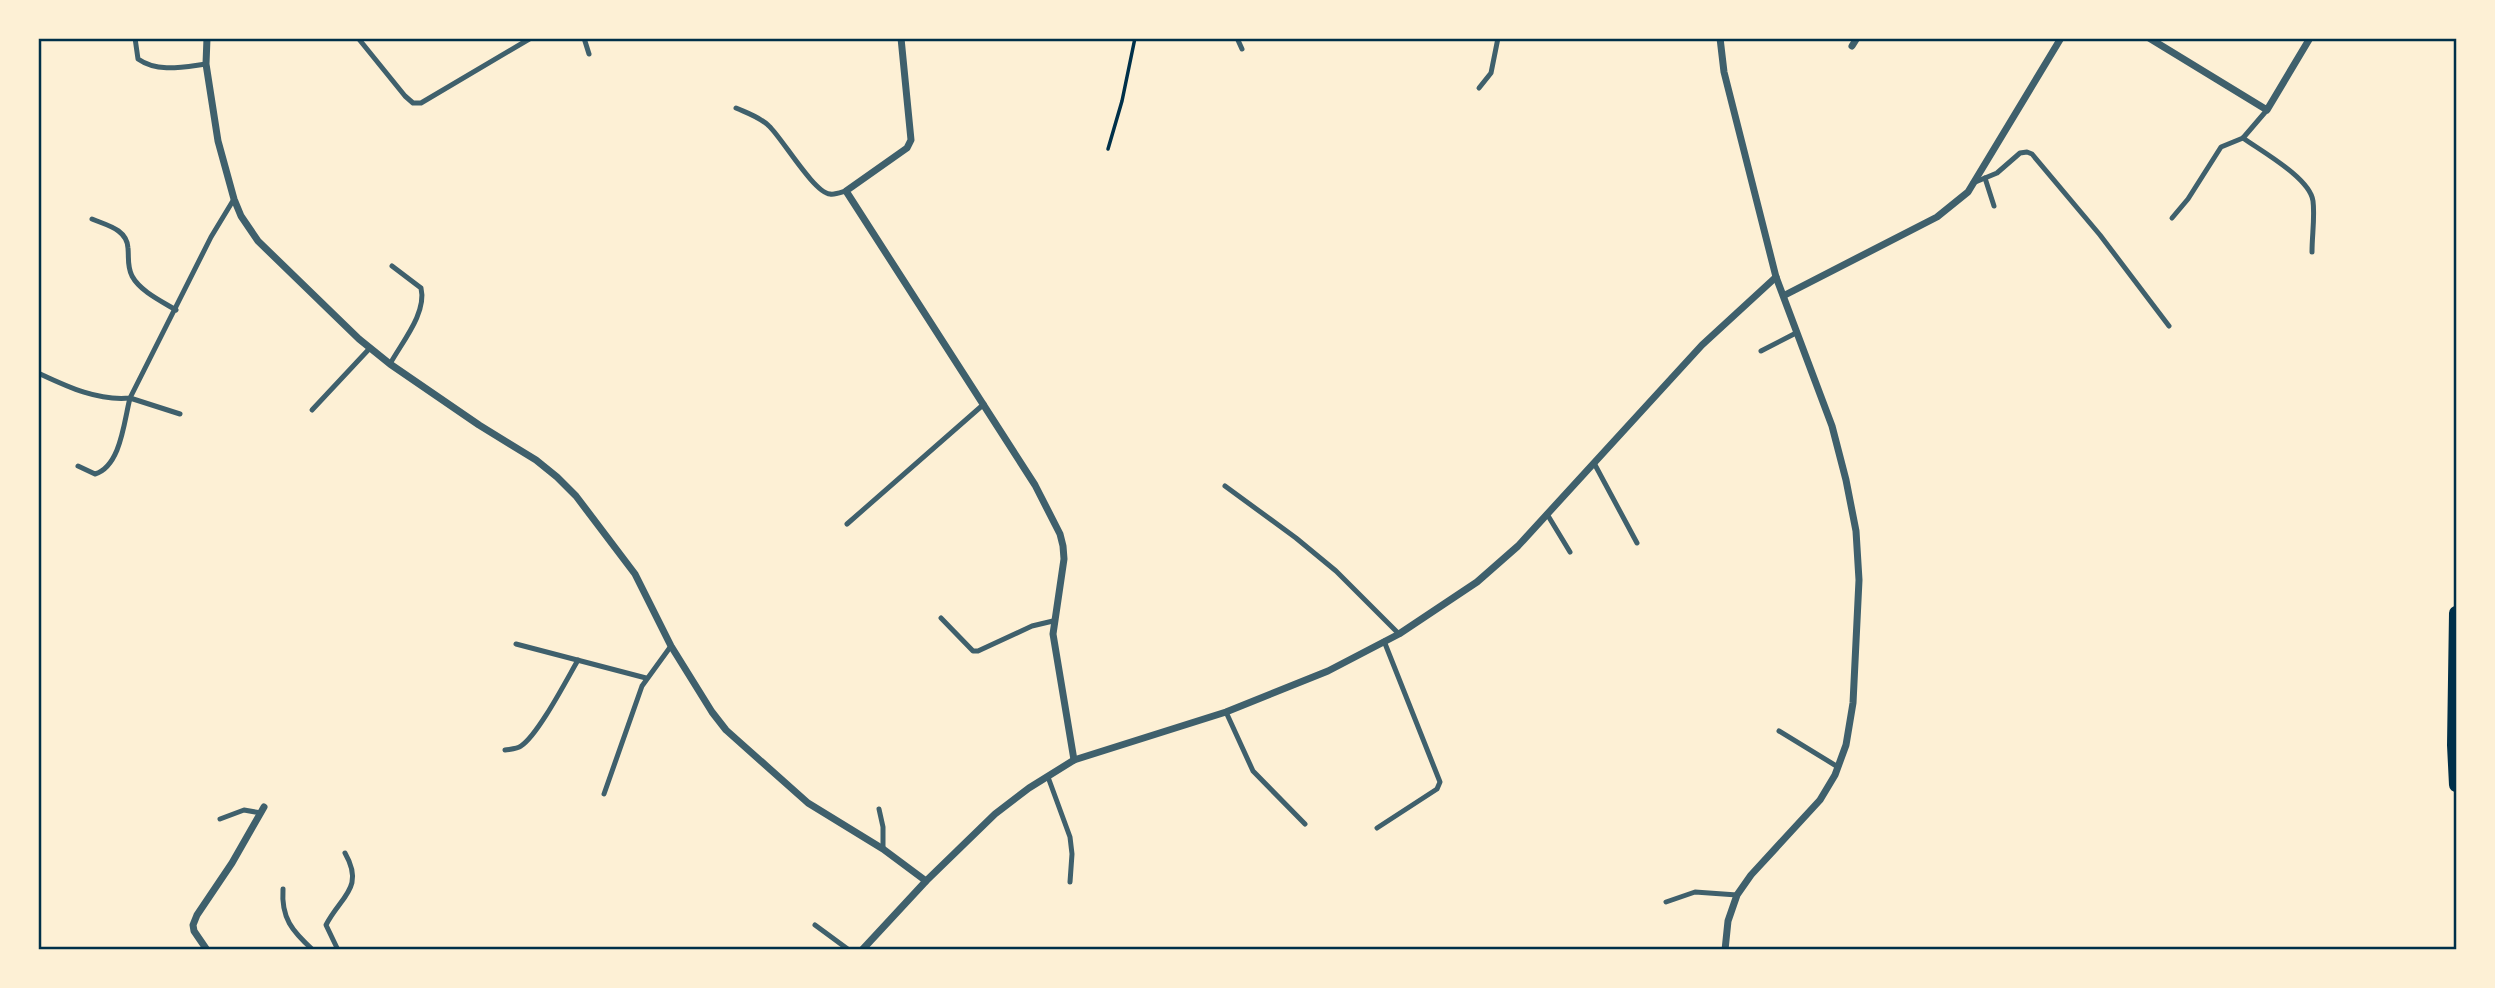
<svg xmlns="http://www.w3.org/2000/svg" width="2495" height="988" viewBox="0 0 2495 988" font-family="'Space Grotesk',sans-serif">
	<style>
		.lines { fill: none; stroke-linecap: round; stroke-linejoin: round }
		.path { stroke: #003049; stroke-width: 3.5 }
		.service { stroke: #3f606c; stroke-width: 5 }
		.minor { stroke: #3f606c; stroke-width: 7 }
		.secondary { stroke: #003049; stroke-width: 14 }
		.neatline { fill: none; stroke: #003049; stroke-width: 2.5 }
	</style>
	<rect width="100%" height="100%" fill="#fdf0d5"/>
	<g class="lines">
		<path class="path" d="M1108,149L1122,101L1135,38"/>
		<g class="service">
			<path d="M135,38L138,59C158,73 183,67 206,64"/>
			<path d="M358,38L405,96L413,103H421L531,38"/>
			<path d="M584,38L589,54"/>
			<path d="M1237,38L1242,49"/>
			<path d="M1479,88L1491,73L1498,38"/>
			<path d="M736,108C747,113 760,117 769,126C782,138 814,193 830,194C835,195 842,192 846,191"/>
			<path d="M2243,138C2261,151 2310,178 2313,201C2315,217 2312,235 2312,252"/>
			<path d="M1985,178L1994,206"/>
			<path d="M1973,183L1997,173L2020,153L2027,152L2032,154L2100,235L2169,326"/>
			<path d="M2172,218L2188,199L2221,147L2243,138L2267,110"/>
			<path d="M92,219C106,225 127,229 128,248C129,259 127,266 132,276C140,291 161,301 176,310"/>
			<path d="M1761,351L1796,333"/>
			<path d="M390,364C402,342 427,313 421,288L392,266"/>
			<path d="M38,373C68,387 97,401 130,398L211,237L234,199"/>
			<path d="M312,410L370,348"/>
			<path d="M1594,463L1637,543"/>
			<path d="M78,466L95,474C121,466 124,421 130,398L180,414"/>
			<path d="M1225,486L1296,538L1336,571L1399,634"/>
			<path d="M1547,514L1570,552"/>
			<path d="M847,524L984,404"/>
			<path d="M941,618L973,651H978L1032,626L1053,621"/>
			<path d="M516,644L646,678"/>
			<path d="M1226,712L1253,771L1305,824"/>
			<path d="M1779,731L1838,767"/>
			<path d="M505,750C511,749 517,749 521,746C538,735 567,679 578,660"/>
			<path d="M1048,777L1070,837L1072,854L1070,882"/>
			<path d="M604,794L642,686L671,646"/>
			<path d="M879,809L883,827V849"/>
			<path d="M220,819L244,810L261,813"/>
			<path d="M1377,828L1437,789L1440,782L1384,641"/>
			<path d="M283,889C281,918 292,931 313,950"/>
			<path d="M1666,902L1695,892L1737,895"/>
			<path d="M815,925L849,950"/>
			<path d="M338,950L326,925C341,896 365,888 345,853"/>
		</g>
		<g class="minor">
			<path d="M207,38L206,64L218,141L234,199L241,216L258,241L359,339L390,364L479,425L536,460L557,477L576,496L635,574L671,646L712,712L726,730L808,803L883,849L926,881"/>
			<path d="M901,38L911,140L907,148L846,191L1035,485L1060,534L1063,546L1064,559L1053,634L1074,760"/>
			<path d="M1720,38L1724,72L1776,277L1832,426L1846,480L1856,531L1859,580L1853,703L1846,745L1835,775L1820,800L1751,875L1737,895L1728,921L1725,950"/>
			<path d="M2149,38L2267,110L2310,38"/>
			<path d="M1852,46L1857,38"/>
			<path d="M1785,295L1937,217L1968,192L2061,38"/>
			<path d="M207,950L194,931L193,925L197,915L232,863L264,807"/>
			<path d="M862,950L926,881L995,814L1029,788L1074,760L1226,712L1328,671L1399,634L1477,582L1518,546L1702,345L1776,277"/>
		</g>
		<path class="secondary" d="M2456,613L2454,745L2456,785"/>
	</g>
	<rect width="2495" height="988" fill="none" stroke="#fdf0d5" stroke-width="80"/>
	<rect x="40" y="40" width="2415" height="908" class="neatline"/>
</svg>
